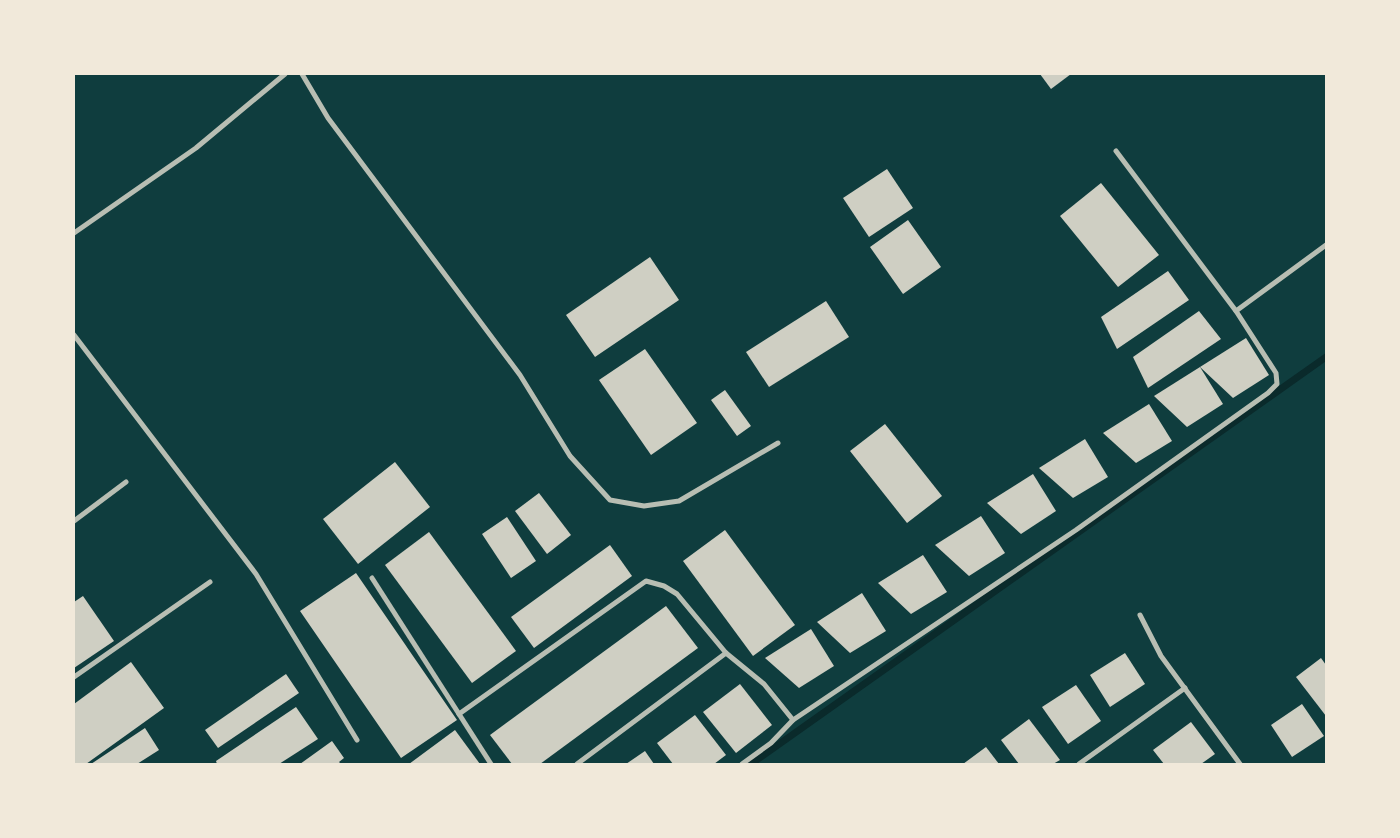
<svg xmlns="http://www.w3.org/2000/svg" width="1400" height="838" viewBox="0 0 1400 838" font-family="Quicksand,sans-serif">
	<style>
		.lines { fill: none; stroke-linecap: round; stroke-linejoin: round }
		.stream { stroke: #0a2a2b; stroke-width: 7 }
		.building { fill: #cfcfc3 }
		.minor { stroke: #b8beb3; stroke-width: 5 }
	</style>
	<rect width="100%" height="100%" fill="#0f3d3e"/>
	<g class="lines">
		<path class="stream" d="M751,764L1326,357"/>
	</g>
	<g class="building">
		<path d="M1040,74H1071L1051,89Z"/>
		<path d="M887,169L913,208L869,237L843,198Z"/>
		<path d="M1101,183L1159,255L1118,287L1060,216Z"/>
		<path d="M908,220L941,267L903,294L870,247Z"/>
		<path d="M650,257L679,300L595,357L566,315Z"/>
		<path d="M1168,271L1189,300L1117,349L1101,317Z"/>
		<path d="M826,301L849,337L769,387L746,352Z"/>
		<path d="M1199,311L1221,339L1148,388L1133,357Z"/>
		<path d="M1246,338L1269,375L1233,398L1200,367Z"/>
		<path d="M645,349L697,423L651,455L599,380Z"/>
		<path d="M1200,367L1223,404L1187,427L1154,396Z"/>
		<path d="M725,390L751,426L737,436L711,400Z"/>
		<path d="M1149,404L1172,441L1136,463L1103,433Z"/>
		<path d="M885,424L942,496L907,523L850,451Z"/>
		<path d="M1085,439L1108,477L1073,498L1039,468Z"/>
		<path d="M395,462L430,507L358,564L323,519Z"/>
		<path d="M1033,474L1056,511L1021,534L987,503Z"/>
		<path d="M539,493L571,535L547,554L515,511Z"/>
		<path d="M981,516L1005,553L969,576L935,545Z"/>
		<path d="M507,517L536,561L511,578L482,534Z"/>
		<path d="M725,530L795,625L753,656L683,561Z"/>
		<path d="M429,532L516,651L472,683L385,565Z"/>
		<path d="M610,545L632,576L534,648L511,617Z"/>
		<path d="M923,555L947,592L911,614L878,583Z"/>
		<path d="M356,573L457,720L401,758L300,611Z"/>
		<path d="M862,593L886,631L850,653L817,622Z"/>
		<path d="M83,596L114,641L74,668V602Z"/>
		<path d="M666,606L698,648L540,764H512L490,735Z"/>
		<path d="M811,629L834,666L799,688L765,658Z"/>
		<path d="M1125,653L1145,684L1110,707L1090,675Z"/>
		<path d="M1321,658L1326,665V716L1296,677Z"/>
		<path d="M131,662L164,708L86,764H74V704Z"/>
		<path d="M286,674L299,693L218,748L205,730Z"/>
		<path d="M740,684L772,725L736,753L703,712Z"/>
		<path d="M1076,685L1101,721L1068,744L1042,707Z"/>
		<path d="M1302,704L1324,736L1292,757L1271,725Z"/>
		<path d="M296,707L318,739L279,764H217L216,761Z"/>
		<path d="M695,715L726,755L714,764H673L657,743Z"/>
		<path d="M1029,719L1060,760L1053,764H1019L1001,740Z"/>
		<path d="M1191,722L1215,754L1201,764H1164L1153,750Z"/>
		<path d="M145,728L159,750L137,764H91Z"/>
		<path d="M455,730L480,764H409Z"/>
		<path d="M332,741L344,758L339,762L341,764H300Z"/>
		<path d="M986,747L999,764H963Z"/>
		<path d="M645,751L654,764H626Z"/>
	</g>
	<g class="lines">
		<g class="minor">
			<path d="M302,74L328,118L520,375L570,456L610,500L644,506L679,501L778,443"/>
			<path d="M1116,151L1236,311"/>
			<path d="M74,233L196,148L285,74"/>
			<path d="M74,335L256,574L357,740"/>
			<path d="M74,521L126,482"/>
			<path d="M372,578L491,764"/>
			<path d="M1140,615L1161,656L1240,764"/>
			<path d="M74,677L210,582"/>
			<path d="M459,714L646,581L664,586L677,594L726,653L764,684L793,720L771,743L742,764"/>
			<path d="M793,720L1076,530L1268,393L1277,384L1276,373L1236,311L1326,245"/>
			<path d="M577,764L726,653"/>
			<path d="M1079,764L1185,688"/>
		</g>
	</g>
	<rect width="1400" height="838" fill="none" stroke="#f1e9da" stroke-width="150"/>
</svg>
